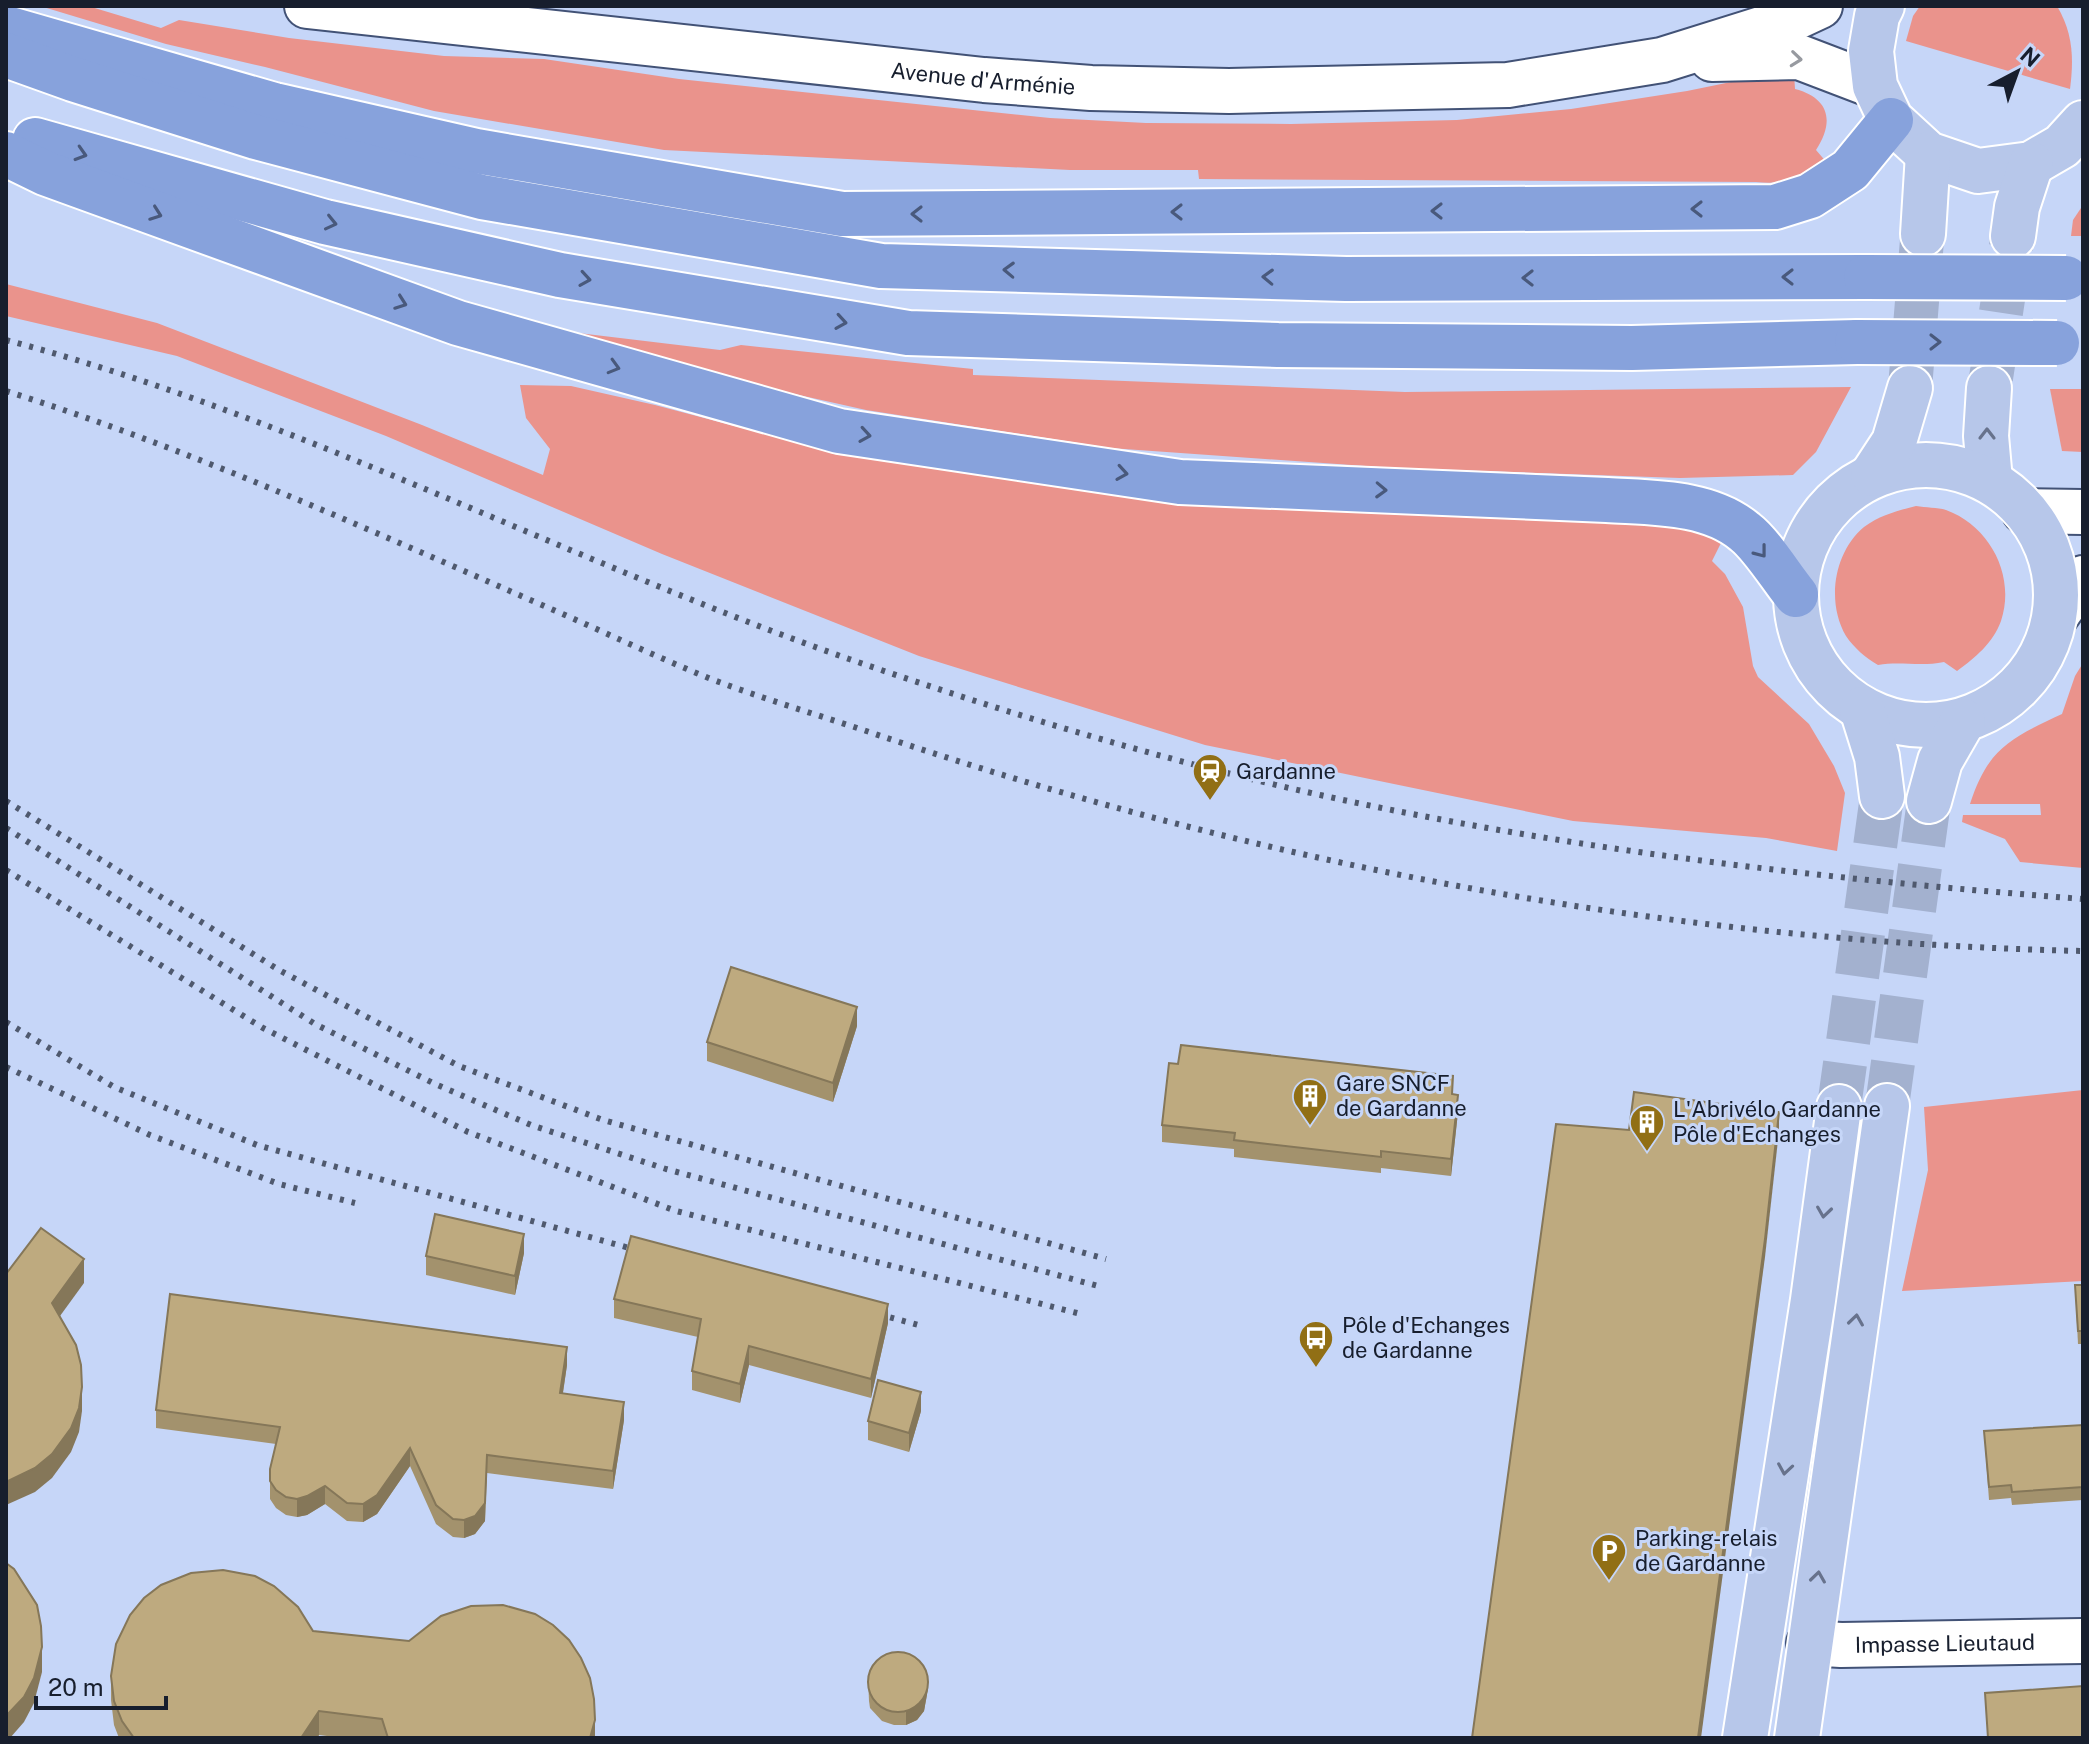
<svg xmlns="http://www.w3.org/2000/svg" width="2089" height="1744" viewBox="0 0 2089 1744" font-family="'Public Sans',sans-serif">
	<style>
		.green { fill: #ea938c }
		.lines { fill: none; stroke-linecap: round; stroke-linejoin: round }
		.major-tunnel { stroke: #a3b1cf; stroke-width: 44; stroke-dasharray: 44 22; stroke-linecap: butt }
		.minor-casing { stroke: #425276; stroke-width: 48 }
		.major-casing { stroke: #fff; stroke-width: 48 }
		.highway-casing { stroke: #fff; stroke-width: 48 }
		.minor { stroke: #fff; stroke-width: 44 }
		.major { stroke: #b7c7ea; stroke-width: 44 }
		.highway { stroke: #87a2dc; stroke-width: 44 }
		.rail { stroke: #4f596e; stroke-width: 6; stroke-dasharray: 4 8; stroke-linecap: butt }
		.highway-bridge-casing { stroke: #fff; stroke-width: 48; stroke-linecap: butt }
		.highway-bridge { stroke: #87a2dc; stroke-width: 44 }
		.wall { fill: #a3926d }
		.shaded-wall { fill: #857759 }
		.building { fill: #beaa7f; stroke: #857759; stroke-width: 2 }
		.oneway { stroke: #979aa0 }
		.oneway2 { stroke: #49597c }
		.oneway3 { stroke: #67728c }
		.labels { text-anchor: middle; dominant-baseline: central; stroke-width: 6; stroke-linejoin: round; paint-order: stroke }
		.street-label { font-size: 22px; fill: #171e2d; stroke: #c6d6f8 }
		.poi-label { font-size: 22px; fill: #171e2d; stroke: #c6d6f8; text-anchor: start }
	</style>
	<rect width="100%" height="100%" fill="#c6d6f8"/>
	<g class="green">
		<path d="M40,6H88L161,28L179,20L289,38L444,56L544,59L679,79L1050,118L1146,123L1291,124L1457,120L1571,109L1687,91L1775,73H1794L1795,89C1829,98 1835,121 1816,150L1828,164C1800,178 1787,185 1756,182L1199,179L1198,170H1070L664,150L434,111L265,67L166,44Z"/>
		<path d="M1920,6H2057C2073,33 2074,58 2070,89L1906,41L1913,16Z"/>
		<path d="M2083,205V236H2071L2073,220Z"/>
		<path d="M6,284L157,323L422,425L543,475L550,449L526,418L520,385L571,386L655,405L780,438L960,472L1171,501L1692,527L1724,537L1712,561L1725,574L1743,607L1753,666L1758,677L1809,724L1834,766L1845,793L1837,851L1766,838L1573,821L1205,745L919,656L662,554L386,436L177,356L6,316Z"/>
		<path d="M570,332L720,350L741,345L973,369V375L1405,392L1851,387L1816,452L1793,475L1680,478L1394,468L1110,448L866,410L682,369Z"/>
		<path d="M2050,389H2083V452L2062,451Z"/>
		<path d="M1916,506C1926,508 1937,507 1946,510C1990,526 2016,576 2001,621C1993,643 1975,658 1957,671L1944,662C1920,667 1901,661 1878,665C1866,658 1854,648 1846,636C1826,602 1834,552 1864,527C1880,515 1897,511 1916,506Z"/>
		<path d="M2083,663V868L2020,862L2005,839L1962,822L1963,815H2041L2040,804H1970C1988,748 2011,738 2062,714L2075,676Z"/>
		<path d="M2083,1090V1281L1902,1291L1928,1170L1924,1107Z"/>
	</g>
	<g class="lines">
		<g class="major-tunnel">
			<path d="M1991,378L2012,240"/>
			<path d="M1910,388L1922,240"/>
			<path d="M1887,1106L1929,801"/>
			<path d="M1839,1107L1882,796"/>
		</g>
		<g class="minor-casing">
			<g id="minor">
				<path id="s1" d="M307,6L984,80L1091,88L1229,91L1508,85L1662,60L1790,20L1820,6"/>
				<path d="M1712,59L1799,57L1875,86"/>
				<path d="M2024,511L2083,512"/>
				<path d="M2056,616L2083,578"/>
				<path id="s2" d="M1809,1643L1841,1645L2083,1641"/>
			</g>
		</g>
		<g class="major-casing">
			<g id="major">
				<path d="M1882,6L1877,16L1871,51L1875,86L1891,120L1928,154L1978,171L2031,164L2062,146L2083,123"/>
				<path d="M1923,234L1928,154"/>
				<path d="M2013,236L2017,207L2031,164"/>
				<path d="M1989,388L1986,436L1990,481"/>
				<circle cx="1926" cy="595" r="130"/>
				<path d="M1873,474L1894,442L1910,388"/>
				<path d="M1862,709L1877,757L1882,796"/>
				<path d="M1929,801L1940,761L1963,721"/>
				<path d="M1745,1738L1813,1300L1839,1107"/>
				<path d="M1797,1738L1887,1106"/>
			</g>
		</g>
		<g class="highway-casing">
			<g id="highway">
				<path d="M6,28L274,105L476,151L842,214L1775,207L1810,196L1850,170L1891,120"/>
				<path d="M6,55L73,79L256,137L482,197L881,266L1346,279L1866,277"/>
				<path d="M35,140L325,222L560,275L908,333L1278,345L1632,348L1857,342"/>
				<path d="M6,154L45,173L458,323L839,431L1180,482L1607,500C1652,503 1708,501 1745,532C1762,545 1782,578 1796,595"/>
			</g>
		</g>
		<use href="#minor" class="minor"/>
		<use href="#major" class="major"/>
		<use href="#highway" class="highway"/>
		<g class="rail">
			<path d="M6,340C298,417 565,560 849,659C1020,718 1195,770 1372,806C1606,854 1845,881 2083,899"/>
			<path d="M6,391C190,449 365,528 542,605C598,629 654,656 711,679C769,701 829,718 887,738C1273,867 1676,942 2083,951"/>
			<path d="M6,801L279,970L459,1066L603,1120L1106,1259"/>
			<path d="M6,828L315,1024L435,1084L531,1125L666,1169L1098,1286"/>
			<path d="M6,870L263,1028L468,1132L676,1211L1081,1314"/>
			<path d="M6,1022L114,1087L257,1145L651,1254"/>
			<path d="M6,1067L150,1135L279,1184L355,1203"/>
			<path d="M867,1311L922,1326"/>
		</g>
		<g class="highway-bridge-casing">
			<g id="highway-bridge">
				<path d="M1866,277L2066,278"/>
				<path d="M1857,342L2057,343"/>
			</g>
		</g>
		<use href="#highway-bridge" class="highway-bridge"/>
	</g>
	<g class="wall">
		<path d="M857,1026L833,1102L707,1061V1042Z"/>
		<path d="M1453,1095L1458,1112L1451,1176L1381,1168V1173L1234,1157V1149L1162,1142V1125Z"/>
		<path d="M524,1253L515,1295L426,1275V1256Z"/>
		<path d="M2075,1285H2083V1344H2078Z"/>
		<path d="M614,1299L888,1323L871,1398L749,1365L740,1403L692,1390V1371L698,1337L614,1318Z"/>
		<path d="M567,1365L563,1393L624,1420L613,1489L487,1473L485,1521L475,1534L464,1538L453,1537L436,1524L410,1466L377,1514L363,1522L347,1521L325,1504L307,1515L297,1517L286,1515L276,1508L270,1499V1469L276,1444L156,1428V1410Z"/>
		<path d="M921,1411L909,1452L868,1440V1421Z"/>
		<path d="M2083,1425V1500L2012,1505L2011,1498L1989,1500L1984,1431Z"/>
		<path d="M313,1631L595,1738H343L319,1735L317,1738H119L114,1725L111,1700V1676Z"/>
		<path d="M868,1677L928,1689L924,1711L917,1720L906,1725H894L882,1721L870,1708L869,1701Z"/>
	</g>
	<g class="shaded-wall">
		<path d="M857,1007V1026L833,1102V1083Z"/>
		<path d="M1458,1095V1112L1451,1176V1159Z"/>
		<path d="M1779,1112V1131L1765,1257L1701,1738H1698Z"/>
		<path d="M524,1234V1253L515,1295V1276Z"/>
		<path d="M84,1259V1283L52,1327V1303Z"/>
		<path d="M888,1304V1323L871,1398V1379Z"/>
		<path d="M749,1346V1365L740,1403V1384Z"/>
		<path d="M567,1347V1365L560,1411V1393Z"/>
		<path d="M82,1387V1411L79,1432L71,1452L52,1478L35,1492L6,1505V1482Z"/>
		<path d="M921,1392V1411L909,1452V1433Z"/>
		<path d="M624,1402V1420L613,1489V1471Z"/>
		<path d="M410,1448V1466L377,1514L363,1522V1504Z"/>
		<path d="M487,1455L485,1521L475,1534L464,1538V1520Z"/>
		<path d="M325,1486V1504L307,1515L297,1517V1499Z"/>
		<path d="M42,1647V1672L34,1703L24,1722L10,1738H6V1716Z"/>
		<path d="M928,1676V1689L924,1711L917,1720L906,1725V1712Z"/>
		<path d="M319,1711V1735L317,1738H301Z"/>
		<path d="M595,1720V1738H590Z"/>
	</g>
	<g class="building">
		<path d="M731,967L857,1007L833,1083L707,1042Z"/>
		<path d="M1181,1045L1453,1076L1452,1094L1458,1095L1451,1159L1381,1151V1157L1234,1140L1235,1133L1162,1125L1169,1063L1178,1064Z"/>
		<path d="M1634,1092L1779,1112L1765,1239L1698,1738H1472L1556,1124L1629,1130Z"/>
		<path d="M435,1214L524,1234L515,1276L426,1256Z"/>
		<path d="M41,1228L84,1259L52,1303L76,1345L81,1365L82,1387L79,1408L71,1428L52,1454L35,1468L6,1482V1274Z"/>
		<path d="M631,1236L888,1304L871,1379L749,1346L740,1384L692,1371L701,1319L614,1299Z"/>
		<path d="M2075,1285H2083V1331H2078Z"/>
		<path d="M170,1294L567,1347L560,1393L624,1402L613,1471L487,1455L485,1503L475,1516L464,1520L453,1519L436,1505L410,1448L377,1495L363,1504L347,1503L325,1486L307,1496L297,1499L286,1497L276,1490L270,1481V1469L280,1427L156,1410Z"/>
		<path d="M878,1380L921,1392L909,1433L868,1421Z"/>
		<path d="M2083,1425V1487L2012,1492L2011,1485L1989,1487L1984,1431Z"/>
		<path d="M6,1563L14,1569L37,1605L41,1626L42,1647L34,1678L24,1697L6,1716Z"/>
		<path d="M223,1570L255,1576L274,1586L298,1607L313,1631L409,1641L441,1616L471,1606L503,1605L535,1614L553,1625L569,1640L581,1658L590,1678L594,1699L595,1720L590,1738H388L382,1719L319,1711L301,1738H134L122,1721L114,1701L111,1676L116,1644L130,1615L144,1598L161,1585L191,1573Z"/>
		<circle cx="898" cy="1682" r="30"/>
		<path d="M2083,1686V1738H1988L1985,1693Z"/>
	</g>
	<defs><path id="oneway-chevron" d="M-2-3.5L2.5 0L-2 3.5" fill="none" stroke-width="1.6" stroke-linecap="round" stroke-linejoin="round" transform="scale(2)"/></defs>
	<use class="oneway" href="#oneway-chevron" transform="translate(1796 59) rotate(6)"/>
	<g class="oneway2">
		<use href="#oneway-chevron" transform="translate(81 154) rotate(17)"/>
		<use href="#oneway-chevron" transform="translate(1697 209) rotate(180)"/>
		<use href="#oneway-chevron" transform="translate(1437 211) rotate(180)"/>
		<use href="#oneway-chevron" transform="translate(1177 212) rotate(180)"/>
		<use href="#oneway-chevron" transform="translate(156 214) rotate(20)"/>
		<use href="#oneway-chevron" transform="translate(917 214) rotate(180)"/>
		<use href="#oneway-chevron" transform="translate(331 223) rotate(13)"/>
		<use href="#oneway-chevron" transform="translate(1009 270) rotate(-178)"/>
		<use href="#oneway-chevron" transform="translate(1268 277) rotate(-178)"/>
		<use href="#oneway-chevron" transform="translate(1788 277) rotate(180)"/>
		<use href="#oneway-chevron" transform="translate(1528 278) rotate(180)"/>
		<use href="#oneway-chevron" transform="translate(585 279) rotate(9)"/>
		<use href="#oneway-chevron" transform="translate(401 303) rotate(20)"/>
		<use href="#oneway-chevron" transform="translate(841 322) rotate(9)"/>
		<use href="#oneway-chevron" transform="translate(1935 342)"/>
		<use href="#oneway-chevron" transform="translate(614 367) rotate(16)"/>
		<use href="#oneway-chevron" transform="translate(865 435) rotate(9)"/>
		<use href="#oneway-chevron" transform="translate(1122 473) rotate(9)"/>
		<use href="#oneway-chevron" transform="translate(1381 490) rotate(2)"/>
		<use href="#oneway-chevron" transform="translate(1761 552) rotate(52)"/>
	</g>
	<g class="oneway3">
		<use href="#oneway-chevron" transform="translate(1987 434) rotate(-90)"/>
		<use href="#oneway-chevron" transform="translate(1824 1212) rotate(98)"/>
		<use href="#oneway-chevron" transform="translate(1856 1320) rotate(-82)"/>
		<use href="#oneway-chevron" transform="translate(1785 1469) rotate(99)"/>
		<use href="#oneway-chevron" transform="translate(1818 1577) rotate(-82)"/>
	</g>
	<defs>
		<g id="station-pin" transform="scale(1.8)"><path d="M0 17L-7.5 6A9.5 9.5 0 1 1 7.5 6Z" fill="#916f15" stroke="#c6d6f8"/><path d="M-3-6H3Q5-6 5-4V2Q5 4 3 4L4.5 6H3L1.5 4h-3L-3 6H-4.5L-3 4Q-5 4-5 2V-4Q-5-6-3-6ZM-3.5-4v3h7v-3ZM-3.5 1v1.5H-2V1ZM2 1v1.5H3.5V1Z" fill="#fff"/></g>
		<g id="building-pin" transform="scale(1.8)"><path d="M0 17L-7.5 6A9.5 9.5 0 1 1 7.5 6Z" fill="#916f15" stroke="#c6d6f8"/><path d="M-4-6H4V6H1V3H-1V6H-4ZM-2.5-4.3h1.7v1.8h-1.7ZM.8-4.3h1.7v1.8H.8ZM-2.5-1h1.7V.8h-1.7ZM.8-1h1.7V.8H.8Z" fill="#fff"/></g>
		<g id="bus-pin" transform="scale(1.8)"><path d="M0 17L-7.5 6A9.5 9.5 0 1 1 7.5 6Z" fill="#916f15" stroke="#c6d6f8"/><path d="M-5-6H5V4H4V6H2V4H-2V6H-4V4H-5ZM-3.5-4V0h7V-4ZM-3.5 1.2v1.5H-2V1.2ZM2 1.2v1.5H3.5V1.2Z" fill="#fff"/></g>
		<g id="parking-pin" transform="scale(1.8)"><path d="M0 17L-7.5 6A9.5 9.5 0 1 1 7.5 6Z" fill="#916f15" stroke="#c6d6f8"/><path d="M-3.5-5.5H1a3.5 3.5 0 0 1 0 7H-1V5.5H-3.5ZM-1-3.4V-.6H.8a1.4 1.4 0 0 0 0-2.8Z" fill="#fff"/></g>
	</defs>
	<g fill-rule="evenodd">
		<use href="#station-pin" x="1210" y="771"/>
		<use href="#building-pin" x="1310" y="1096"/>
		<use href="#building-pin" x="1647" y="1122"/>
		<use href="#bus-pin" x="1316" y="1338"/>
		<use href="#parking-pin" x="1609" y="1551"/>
	</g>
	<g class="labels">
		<g class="street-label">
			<text stroke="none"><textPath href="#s1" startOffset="680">Avenue d'Arménie</textPath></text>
			<text stroke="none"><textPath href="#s2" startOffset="136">Impasse Lieutaud</textPath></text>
		</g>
		<g class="poi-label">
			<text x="1236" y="771">Gardanne</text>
			<text x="1336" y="1083">Gare SNCF<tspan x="1336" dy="25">de Gardanne</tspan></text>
			<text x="1673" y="1109">L'Abrivélo Gardanne<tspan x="1673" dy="25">Pôle d'Echanges</tspan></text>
			<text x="1342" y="1325">Pôle d'Echanges<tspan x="1342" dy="25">de Gardanne</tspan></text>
			<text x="1635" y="1538">Parking-relais<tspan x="1635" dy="25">de Gardanne</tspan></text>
		</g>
	</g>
	<rect width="2089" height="1744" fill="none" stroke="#171e2d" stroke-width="16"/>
	<g transform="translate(2017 72) rotate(41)" stroke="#c6d6f8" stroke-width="6" paint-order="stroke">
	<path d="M0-6L14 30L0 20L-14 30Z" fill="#171e2d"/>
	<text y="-12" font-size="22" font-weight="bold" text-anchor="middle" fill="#171e2d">N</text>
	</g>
	<path d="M36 1696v12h130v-12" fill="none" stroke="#171e2d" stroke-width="4"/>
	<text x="48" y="1696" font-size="24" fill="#171e2d" stroke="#c6d6f8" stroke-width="6" paint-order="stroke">20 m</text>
</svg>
